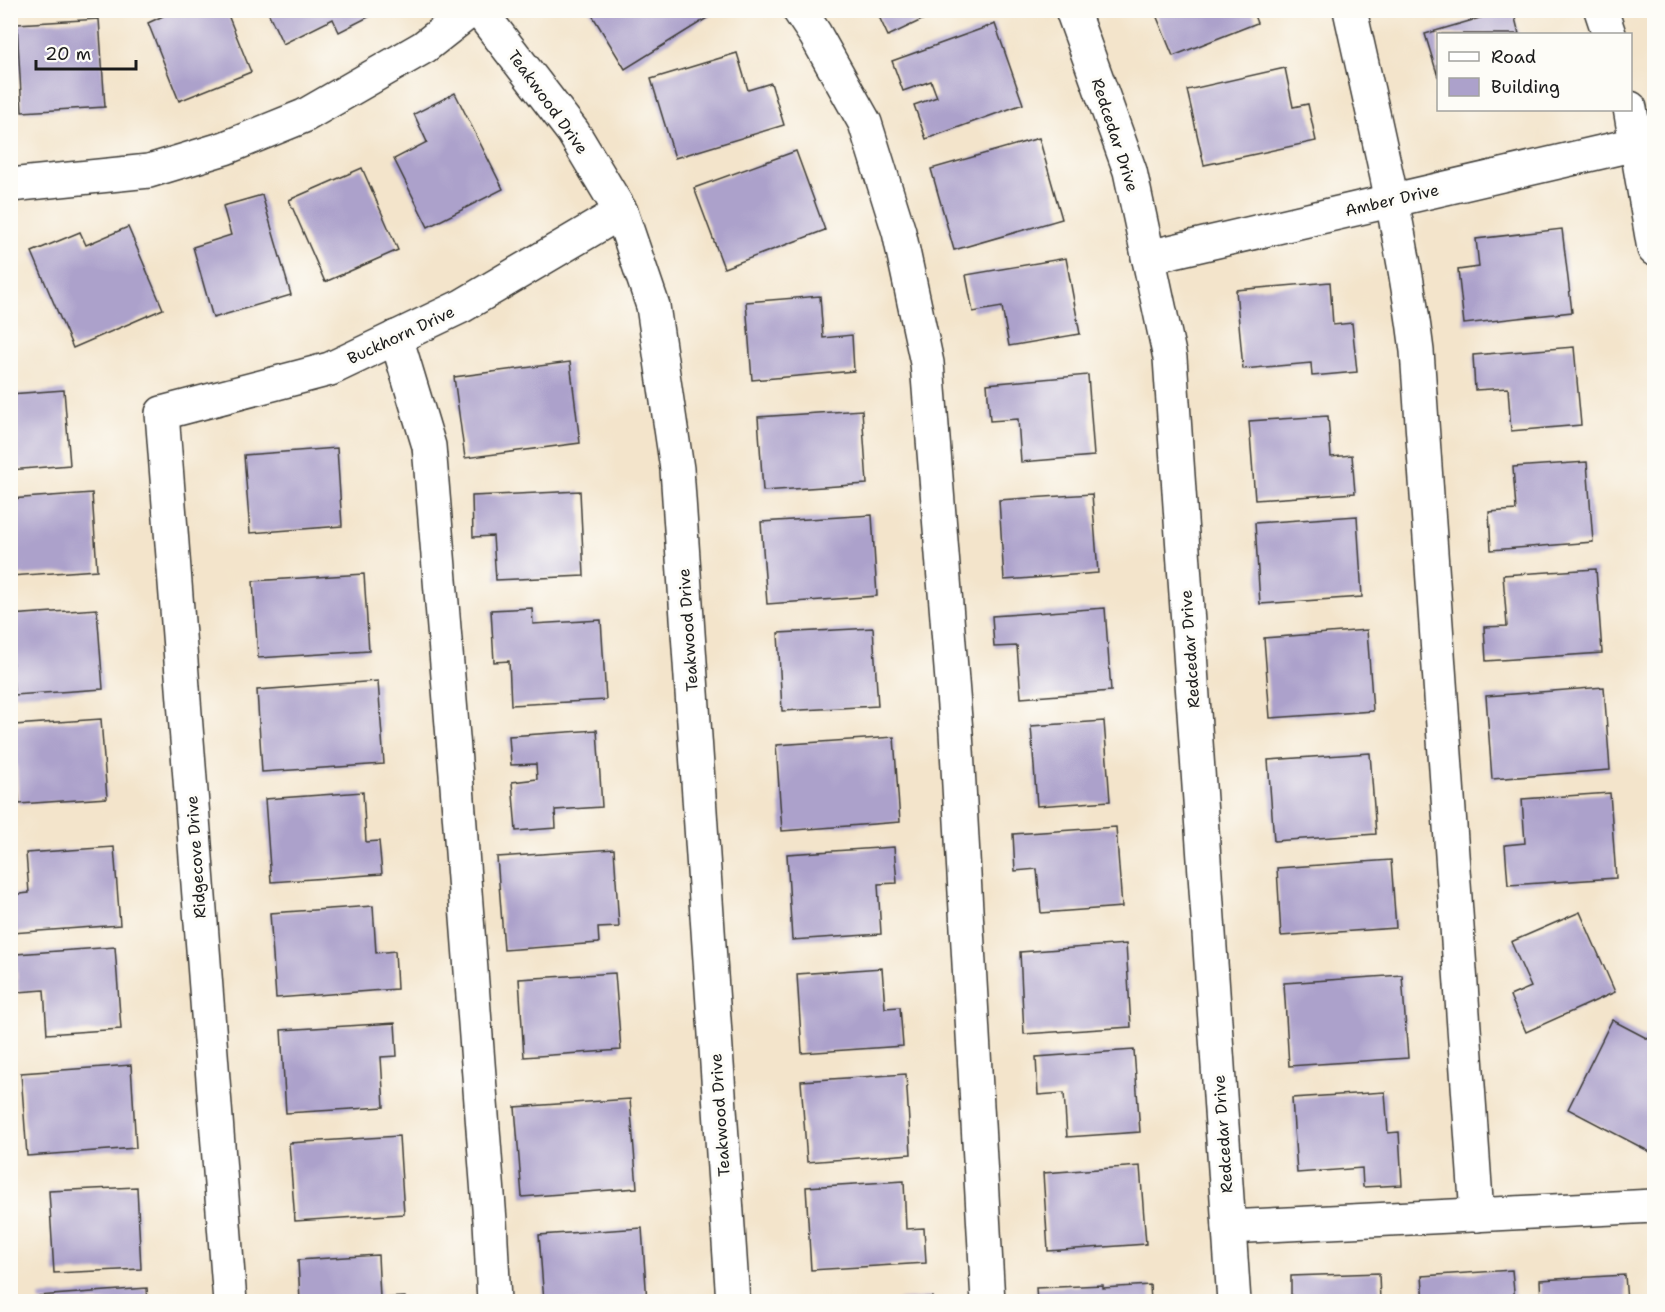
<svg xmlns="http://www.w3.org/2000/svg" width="1665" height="1312" viewBox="0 0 1665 1312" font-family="'Shantell Sans',sans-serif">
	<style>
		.building { fill: #aca1cb }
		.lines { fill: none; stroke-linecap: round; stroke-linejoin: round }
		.minor-casing { stroke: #3c3a36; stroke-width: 36 }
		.minor { stroke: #fff; stroke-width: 33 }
		.labels { text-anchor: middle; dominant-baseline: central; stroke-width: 6; stroke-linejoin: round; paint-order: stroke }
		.street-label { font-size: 16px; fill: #1c1c1c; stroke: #fdfcf7 }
	</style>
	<rect width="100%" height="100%" fill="#fdfcf7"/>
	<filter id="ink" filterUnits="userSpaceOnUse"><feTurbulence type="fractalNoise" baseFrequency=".0167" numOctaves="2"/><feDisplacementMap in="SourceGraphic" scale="12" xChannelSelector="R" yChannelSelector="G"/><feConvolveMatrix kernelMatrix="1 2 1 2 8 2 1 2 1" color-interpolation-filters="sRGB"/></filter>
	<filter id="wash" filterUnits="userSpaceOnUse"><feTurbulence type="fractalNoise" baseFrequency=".008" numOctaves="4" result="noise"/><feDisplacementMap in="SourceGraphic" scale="24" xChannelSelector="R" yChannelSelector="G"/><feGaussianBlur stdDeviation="1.35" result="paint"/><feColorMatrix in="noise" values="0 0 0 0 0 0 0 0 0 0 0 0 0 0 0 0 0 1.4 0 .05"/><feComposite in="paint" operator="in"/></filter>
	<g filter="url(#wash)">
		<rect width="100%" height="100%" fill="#f3e4cb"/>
		<g id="blocks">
			<g class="building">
				<path d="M161,10H226L251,72L179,101L148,23L163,16Z"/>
				<path d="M267,10H382L339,32L333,19L283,44Z"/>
				<path d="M589,10H709L712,15L625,69Z"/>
				<path d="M876,10H943L888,36Z"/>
				<path d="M1154,10H1252L1257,23L1173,56Z"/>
				<path d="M1507,10H1513L1519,34H1438V77L1425,34Z"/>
				<path d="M99,19L105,107L22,112L17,24Z"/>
				<path d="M995,24L1023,104L926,139L914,105L937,97L931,81L903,91L892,61Z"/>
				<path d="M737,53L748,90L771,83L784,125L675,158L651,79Z"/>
				<path d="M1285,68L1293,107L1308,104L1316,141L1204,165L1187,90Z"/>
				<path d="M455,93L503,189L428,227L394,159L427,142L414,114Z"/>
				<path d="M1039,138L1062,219L954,250L931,169Z"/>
				<path d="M796,151L825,230L724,268L694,188Z"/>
				<path d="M362,168L398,250L325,282L289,200Z"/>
				<path d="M262,195L291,295L213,318L193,247L231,235L223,206Z"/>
				<path d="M128,227L163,309L73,348L32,252L80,232L86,245Z"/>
				<path d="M1562,229L1572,312L1464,324L1458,270L1479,267L1476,239Z"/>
				<path d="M1066,258L1080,334L1009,346L1002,307L973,312L966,275Z"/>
				<path d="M1330,282L1333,325L1352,323L1357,372L1312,376L1311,363L1243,369L1236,290Z"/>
				<path d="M820,296L823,338L852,335L854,371L752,380L746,302Z"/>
				<path d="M1574,347L1581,425L1511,431L1508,388L1475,390L1473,355Z"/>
				<path d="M570,362L580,443L465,458L454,377Z"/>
				<path d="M1088,375L1094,456L1021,462L1018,419L990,421L987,384Z"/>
				<path d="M64,390L70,465L10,470V394Z"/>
				<path d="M862,410L867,484L763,491L758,417Z"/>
				<path d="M1328,416L1331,457L1352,455L1355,493L1255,500L1249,421Z"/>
				<path d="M337,448L342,526L250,533L244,455Z"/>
				<path d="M1587,462L1593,542L1491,550L1489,512L1516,510L1513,467Z"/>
				<path d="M580,491L584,576L496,580L493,536L473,537L472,496Z"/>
				<path d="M92,493L97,570L10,576V499Z"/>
				<path d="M1092,494L1098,573L1004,580L999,500Z"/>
				<path d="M872,515L877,596L767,604L761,522Z"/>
				<path d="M1357,516L1362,597L1260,604L1255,523Z"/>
				<path d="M1596,569L1602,653L1486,661L1484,627L1507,626L1503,575Z"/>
				<path d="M364,574L369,651L258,658L253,581Z"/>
				<path d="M532,608L533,624L601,620L606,700L511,705L509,661L494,662L491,610Z"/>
				<path d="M1105,608L1111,691L1021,698L1017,646L994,647L992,616Z"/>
				<path d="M97,609L103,689L14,695L10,615Z"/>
				<path d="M873,628L878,706L782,711L778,633Z"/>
				<path d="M1367,630L1373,711L1270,718L1264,638Z"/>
				<path d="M378,681L384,764L262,772L257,690Z"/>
				<path d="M1604,687L1610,770L1492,779L1486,696Z"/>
				<path d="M101,719L107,798L19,804L14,725Z"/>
				<path d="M1104,721L1110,801L1037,806L1031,726Z"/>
				<path d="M597,730L602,807L555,810L556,828L516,831L512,782L537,779L536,764L511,765L509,736Z"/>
				<path d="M894,737L900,822L782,831L776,745Z"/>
				<path d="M1370,753L1376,834L1274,841L1268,760Z"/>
				<path d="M363,792L366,842L379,841L382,874L271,882L265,799Z"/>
				<path d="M1610,793L1616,878L1508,885L1505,845L1525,843L1522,799Z"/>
				<path d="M1116,827L1122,907L1041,913L1037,869L1015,871L1013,834Z"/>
				<path d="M114,847L120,925L12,933L10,895L29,893L26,853Z"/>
				<path d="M894,847L897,883L878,884L881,934L792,940L787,854Z"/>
				<path d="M614,849L619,927L598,928L599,943L504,950L497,857Z"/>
				<path d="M1391,860L1396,928L1281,936L1277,868Z"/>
				<path d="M373,906L376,953L395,951L397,989L276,998L270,913Z"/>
				<path d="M1580,912L1615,992L1526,1032L1510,996L1531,987L1511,942Z"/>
				<path d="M1126,944L1131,1027L1024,1034L1020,952Z"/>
				<path d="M115,947L121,1029L47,1034L44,990L18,992L16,954Z"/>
				<path d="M882,968L885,1008L900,1007L903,1046L802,1053L797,974Z"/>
				<path d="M615,973L621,1050L524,1057L519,979Z"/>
				<path d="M1402,975L1408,1058L1289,1066L1284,983Z"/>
				<path d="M1612,1020L1654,1042V1154L1568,1109Z"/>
				<path d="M395,1023L397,1056L381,1057L384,1107L286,1113L281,1030Z"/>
				<path d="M1134,1050L1140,1132L1067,1137L1064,1093L1038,1095L1036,1057Z"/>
				<path d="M131,1065L136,1148L27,1156L21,1073Z"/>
				<path d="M906,1074L911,1154L807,1162L801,1081Z"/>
				<path d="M1385,1092L1388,1133L1399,1132L1402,1185L1363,1187L1362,1168L1297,1173L1292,1098Z"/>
				<path d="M630,1099L637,1188L522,1197L515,1107Z"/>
				<path d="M399,1136L404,1214L295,1221L289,1143Z"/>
				<path d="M1140,1166L1146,1244L1048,1251L1043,1173Z"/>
				<path d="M904,1181L906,1229L924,1228L926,1263L811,1270L806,1187Z"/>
				<path d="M137,1187L141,1269L54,1273L49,1191Z"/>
				<path d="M642,1228L647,1302H544L539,1235Z"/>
				<path d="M378,1255L380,1298L405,1297L406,1302H300L298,1260Z"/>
				<path d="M1512,1270L1515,1302H1424L1422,1276Z"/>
				<path d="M1379,1273L1380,1302L1291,1300V1276Z"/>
				<path d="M1625,1275L1627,1302H1541L1540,1280Z"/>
				<path d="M1103,1285V1288L1150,1285L1151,1302H1037L1036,1288Z"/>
				<path d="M147,1288L148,1302H40L39,1296Z"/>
				<path d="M933,1297V1302H896V1300Z"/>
			</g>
		</g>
	</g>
	<g filter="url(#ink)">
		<use href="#blocks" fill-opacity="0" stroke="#3c3a36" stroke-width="1.5"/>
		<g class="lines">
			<g class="minor-casing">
				<g id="minor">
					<path d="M479,10L573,132L621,212L653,306L677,469L733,1302"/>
					<path d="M799,10L815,34L865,123L899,232L927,363L956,732L988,1302"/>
					<path d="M1072,10L1130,171L1170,358L1234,1302"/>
					<path d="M1350,10C1375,124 1403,236 1417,351L1477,1215"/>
					<path d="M1601,10L1609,34"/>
					<path d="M1630,108L1654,249"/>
					<path d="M10,185L149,171L225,148L304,116L424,47L471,10"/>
					<path d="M1148,257L1636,144"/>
					<path d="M396,337L429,446L457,786L490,1221L494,1302"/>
					<path d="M1229,1227L1654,1206"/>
					<path d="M230,1302L162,413L330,369L462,306L621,212"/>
				</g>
			</g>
			<use href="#minor" class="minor"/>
		</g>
	</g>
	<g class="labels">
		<g class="street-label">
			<text transform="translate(548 102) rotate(54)">Teakwood Drive</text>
			<text transform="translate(1115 135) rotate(72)">Redcedar Drive</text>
			<text transform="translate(1392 200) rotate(-13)">Amber Drive</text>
			<text transform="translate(401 335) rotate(-25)">Buckhorn Drive</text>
			<text transform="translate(688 630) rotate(-94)">Teakwood Drive</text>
			<text transform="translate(1190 649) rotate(-94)">Redcedar Drive</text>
			<text transform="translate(196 857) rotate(-94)">Ridgecove Drive</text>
			<text transform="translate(720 1115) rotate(-94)">Teakwood Drive</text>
			<text transform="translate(1223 1134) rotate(-94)">Redcedar Drive</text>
		</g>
	</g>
	<rect width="1665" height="1312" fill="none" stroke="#fdfcf7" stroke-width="36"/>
	<rect x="1437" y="33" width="195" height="78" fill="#fdfcf7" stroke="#a3a29f" stroke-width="1.5"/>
	<rect x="1449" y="52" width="30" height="9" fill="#ffffff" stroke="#a3a29f" stroke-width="1.5"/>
	<text x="1491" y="63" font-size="18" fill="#1c1c1c">Road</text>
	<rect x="1449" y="78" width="30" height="18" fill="#aca1cb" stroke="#a3a29f" stroke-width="1.5"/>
	<text x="1491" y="93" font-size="18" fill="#1c1c1c">Building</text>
	<path d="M36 60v9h100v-9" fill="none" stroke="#1c1c1c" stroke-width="3"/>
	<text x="45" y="60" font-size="18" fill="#1c1c1c" stroke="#fdfcf7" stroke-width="4.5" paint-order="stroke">20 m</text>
</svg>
